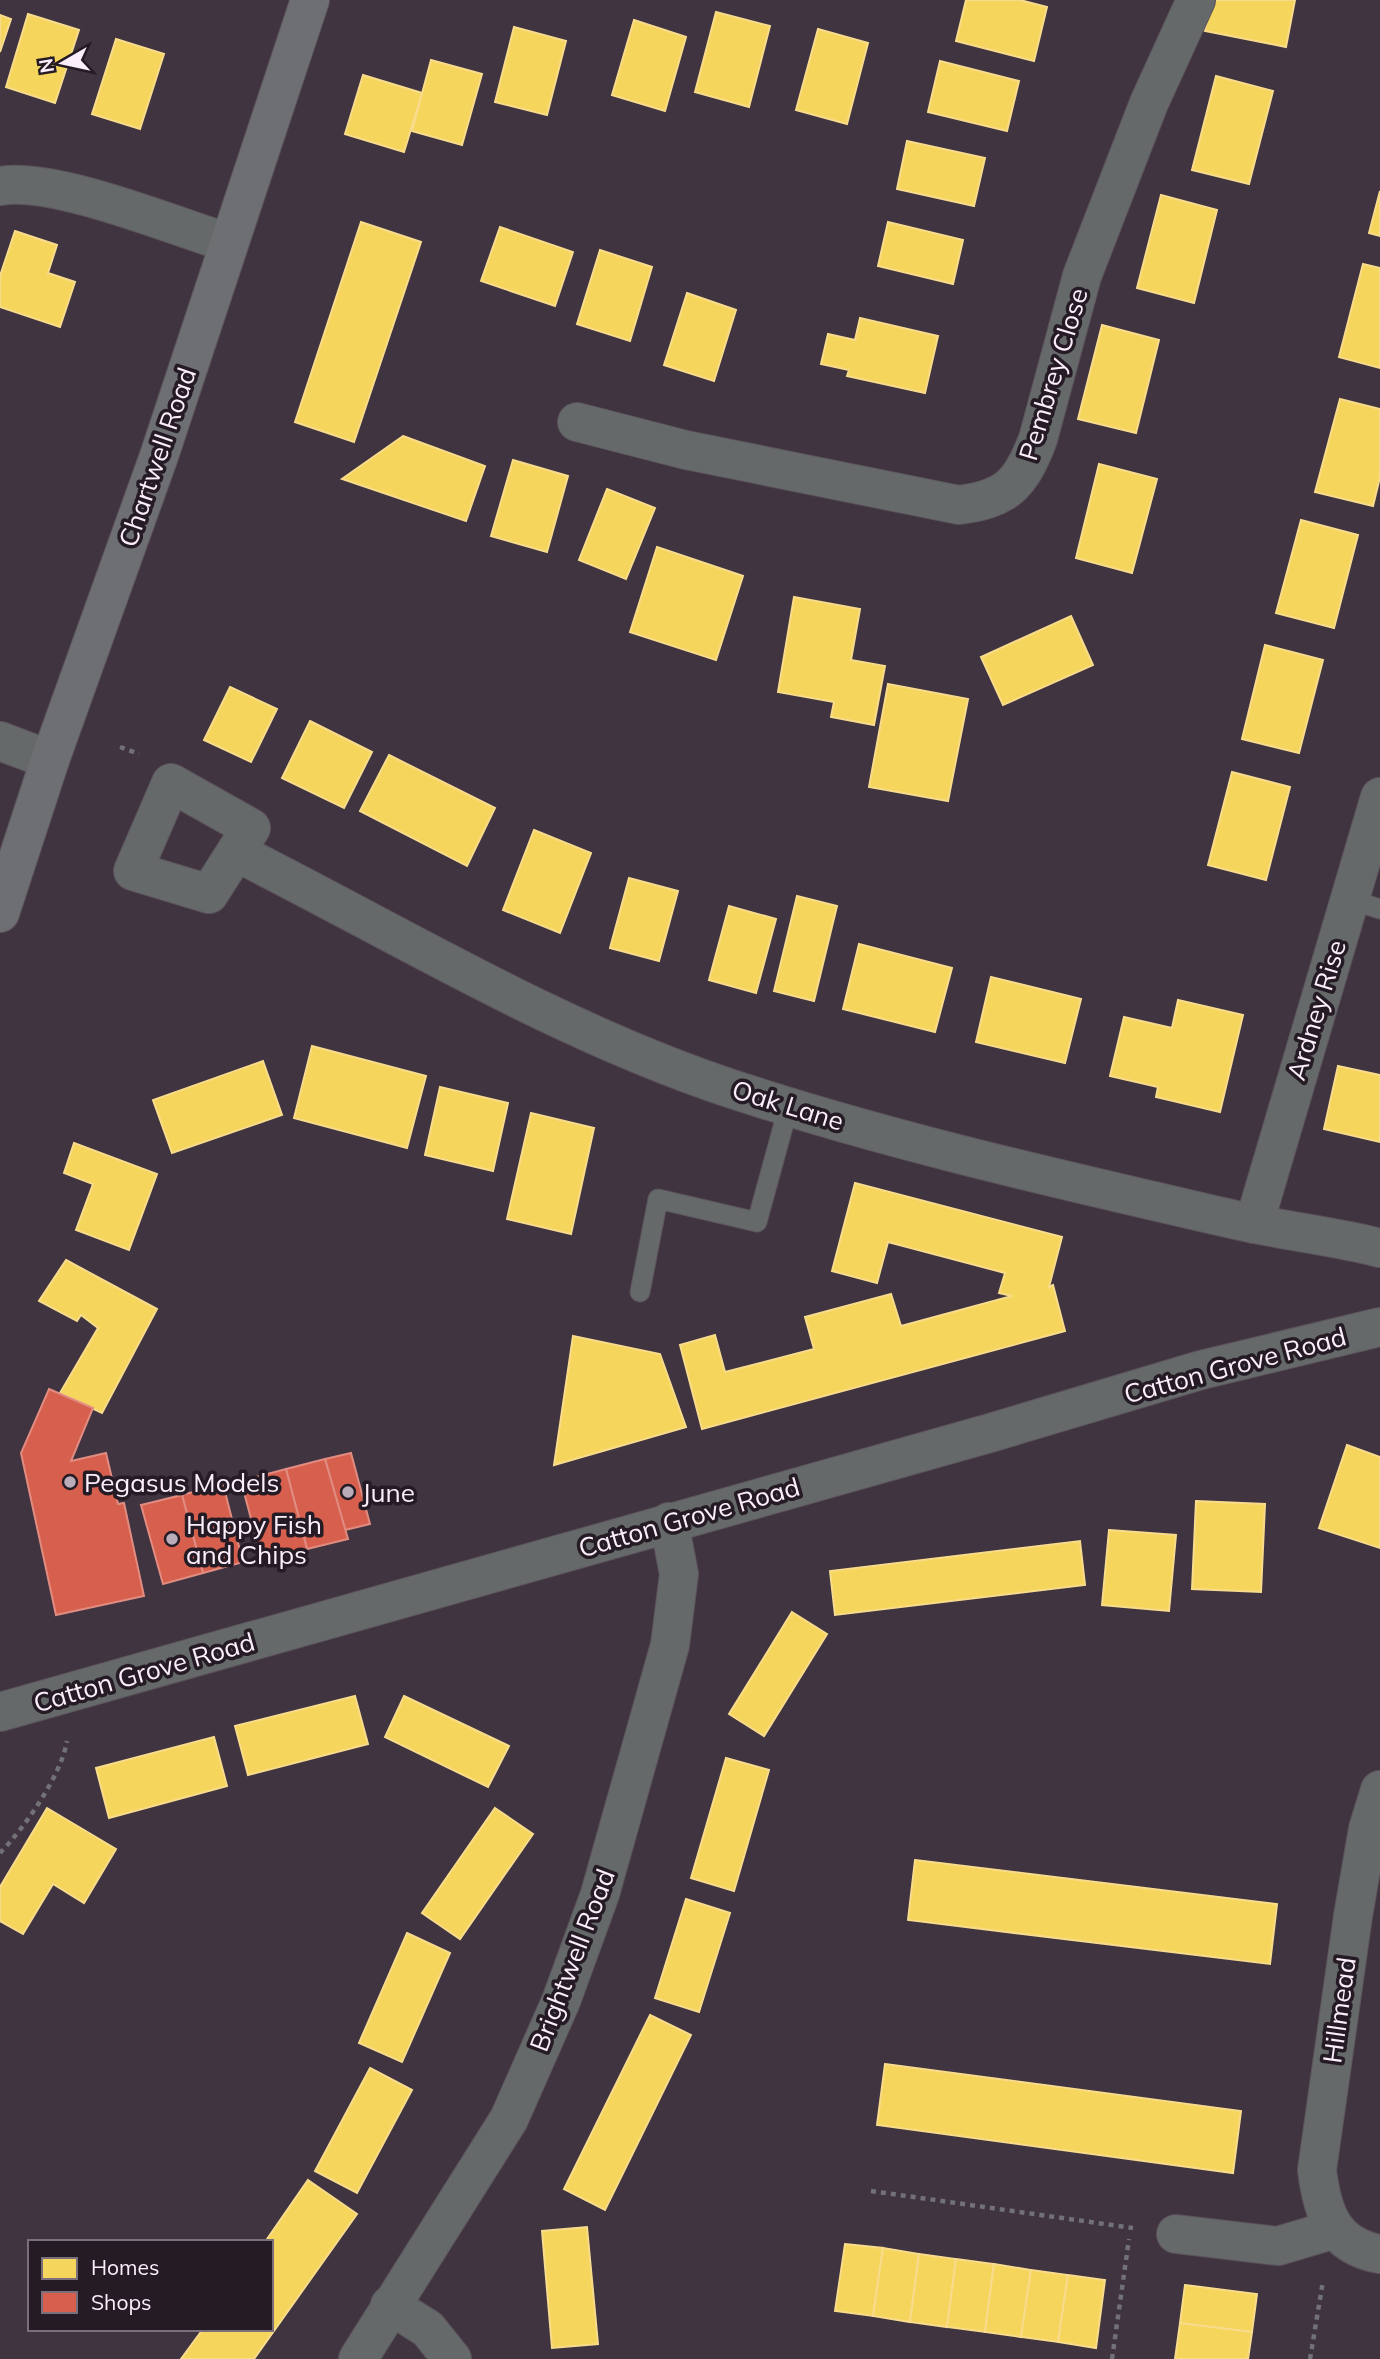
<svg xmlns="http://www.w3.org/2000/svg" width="1380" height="2359" viewBox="0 0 1380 2359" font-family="Mulish,sans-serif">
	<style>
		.homes { fill: #f6d55c; stroke: #f8dc8c; stroke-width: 2 }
		.shops { fill: #d6604d; stroke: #e18b81; stroke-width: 2 }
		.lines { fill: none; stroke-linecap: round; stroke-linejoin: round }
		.service-casing { stroke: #5c535c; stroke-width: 21 }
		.minor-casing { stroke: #5c535c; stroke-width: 40 }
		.tertiary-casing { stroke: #5c535c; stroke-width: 40 }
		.trunk-casing { stroke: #5c535c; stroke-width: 40 }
		.path { stroke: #727175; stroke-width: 4.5; stroke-dasharray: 5 5; stroke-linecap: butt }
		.service { stroke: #656969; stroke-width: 19 }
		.minor { stroke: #656969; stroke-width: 38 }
		.tertiary { stroke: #656969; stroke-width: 38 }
		.trunk { stroke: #6d6f72; stroke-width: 38 }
		.poi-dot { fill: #baadb9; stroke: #251b25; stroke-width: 2.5 }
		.labels { text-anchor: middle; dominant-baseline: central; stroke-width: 7; stroke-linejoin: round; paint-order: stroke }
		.street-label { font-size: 26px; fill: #fceefb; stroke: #251b25 }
		.poi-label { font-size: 26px; fill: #fceefb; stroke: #251b25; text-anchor: start }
	</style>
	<rect width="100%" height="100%" fill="#3f343f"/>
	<g class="homes">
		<path d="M966,0H1020L1047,7L1034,61L956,41Z"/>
		<path d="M1211,0H1295L1286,47L1205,31Z"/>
		<path d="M716,12L770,26L749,107L695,92Z"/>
		<path d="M28,14L79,30L55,103L6,87Z"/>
		<path d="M0,15L11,19L0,52Z"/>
		<path d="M634,20L686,37L665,111L612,95Z"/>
		<path d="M514,27L566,41L547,115L495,102Z"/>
		<path d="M818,29L868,43L847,124L796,110Z"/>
		<path d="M116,39L164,54L140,129L92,114Z"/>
		<path d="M431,60L482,74L462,145L412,131Z"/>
		<path d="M940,61L1019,81L1007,131L928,112Z"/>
		<path d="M363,75L422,93L404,152L345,134Z"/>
		<path d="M1216,76L1273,91L1249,184L1192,170Z"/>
		<path d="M907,141L985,158L974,206L897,189Z"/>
		<path d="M1380,191V236L1369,233Z"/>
		<path d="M1161,195L1217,210L1194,303L1137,288Z"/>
		<path d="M361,222L421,242L354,442L295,422Z"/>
		<path d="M888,222L963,240L953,284L878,266Z"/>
		<path d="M500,227L573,252L555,306L481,281Z"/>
		<path d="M15,231L57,245L48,273L75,282L60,327L0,307V276Z"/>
		<path d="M600,250L652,267L630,341L577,324Z"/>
		<path d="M1363,264L1380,268V368L1339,357Z"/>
		<path d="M687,293L736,310L714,381L664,365Z"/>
		<path d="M860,318L938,336L925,393L847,376L849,370L821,364L828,334L855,340Z"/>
		<path d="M1102,325L1159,340L1136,433L1078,419Z"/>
		<path d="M1340,399L1380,409V477L1373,506L1315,492Z"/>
		<path d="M403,436L485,466L466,521L342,479Z"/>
		<path d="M513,460L568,476L547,552L491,536Z"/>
		<path d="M1099,464L1157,479L1132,573L1076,558Z"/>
		<path d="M607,489L655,508L626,579L579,560Z"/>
		<path d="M1301,520L1358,535L1334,628L1276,613Z"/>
		<path d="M657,547L743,576L716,660L630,632Z"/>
		<path d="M794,597L860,609L851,660L885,666L874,725L831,717L834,702L778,692Z"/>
		<path d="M1071,616L1093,665L1003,705L981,657Z"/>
		<path d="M1265,645L1323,660L1299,753L1242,739Z"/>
		<path d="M888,684L968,699L948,801L869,787Z"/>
		<path d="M230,687L277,709L251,762L204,740Z"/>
		<path d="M310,721L372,752L344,808L282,778Z"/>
		<path d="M389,755L495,808L467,866L360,811Z"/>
		<path d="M1232,772L1290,787L1266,880L1208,865Z"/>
		<path d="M534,830L591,853L560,933L503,910Z"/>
		<path d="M629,878L678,891L659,961L610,948Z"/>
		<path d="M797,896L837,906L814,1001L774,991Z"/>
		<path d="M729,906L776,919L756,993L709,980Z"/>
		<path d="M859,944L952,968L935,1032L843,1009Z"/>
		<path d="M991,977L1081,999L1065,1063L976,1042Z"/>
		<path d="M1178,1000L1243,1015L1220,1112L1156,1097L1158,1087L1110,1076L1124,1017L1172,1028Z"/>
		<path d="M312,1046L426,1076L407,1148L294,1118Z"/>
		<path d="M263,1061L282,1115L172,1153L153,1100Z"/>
		<path d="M1338,1066L1380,1075V1142L1324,1129Z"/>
		<path d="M440,1087L508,1103L493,1171L425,1155Z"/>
		<path d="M531,1113L594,1128L571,1234L507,1219Z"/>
		<path d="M74,1143L157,1174L129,1250L76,1230L93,1184L64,1173Z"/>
		<path d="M855,1183L1062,1237L1049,1287L1053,1285L1065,1331L702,1429L680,1345L715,1335L725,1372L814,1349L805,1317L891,1294L901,1326L1012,1296L999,1293L1005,1273L888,1242L877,1283L832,1271Z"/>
		<path d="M66,1260L157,1309L102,1413L60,1393L98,1328L81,1315L77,1321L39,1301Z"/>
		<path d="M573,1336L660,1354L686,1427L554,1465Z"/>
		<path d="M1347,1445L1380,1457V1548L1319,1528Z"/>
		<path d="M1196,1501L1265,1504L1261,1592L1192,1589Z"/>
		<path d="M1109,1530L1176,1535L1169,1611L1102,1605Z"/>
		<path d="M1080,1541L1085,1585L835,1615L830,1571Z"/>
		<path d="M792,1612L827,1634L764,1736L729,1714Z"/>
		<path d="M355,1696L368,1744L248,1775L235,1726Z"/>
		<path d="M404,1696L509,1746L488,1787L385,1737Z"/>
		<path d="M214,1737L227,1786L109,1818L96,1768Z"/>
		<path d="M726,1758L769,1770L734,1891L691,1878Z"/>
		<path d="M47,1808L116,1849L84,1903L53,1884L23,1934L0,1921V1887Z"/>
		<path d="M495,1808L533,1834L460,1939L422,1913Z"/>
		<path d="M915,1860L1277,1904L1270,1964L908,1920Z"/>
		<path d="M686,1899L730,1913L699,2012L655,1998Z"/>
		<path d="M407,1933L450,1953L402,2062L359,2043Z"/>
		<path d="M650,2015L691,2035L605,2210L564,2189Z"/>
		<path d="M885,2064L1241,2111L1233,2173L877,2125Z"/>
		<path d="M370,2068L412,2090L357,2193L315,2171Z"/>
		<path d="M308,2180L357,2214L254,2359H181L203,2329H271V2242H265Z"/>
		<path d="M587,2227L598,2344L552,2348L542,2231Z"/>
		<path d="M845,2244L883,2248L873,2316L835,2311Z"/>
		<path d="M883,2248L919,2254L910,2322L873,2316Z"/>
		<path d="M919,2254L956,2259L947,2327L910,2322Z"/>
		<path d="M956,2259L994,2264L985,2332L947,2327Z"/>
		<path d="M994,2264L1031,2270L1021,2337L985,2332Z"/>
		<path d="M1031,2270L1068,2275L1058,2342L1021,2337Z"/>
		<path d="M1068,2275L1105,2280L1096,2348L1058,2342Z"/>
		<path d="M1185,2285L1257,2294L1252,2332L1180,2323Z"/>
		<path d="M1180,2323L1252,2332L1248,2359H1175Z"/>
	</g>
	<g class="shops">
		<path d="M49,1389L93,1408L71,1461L106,1453L118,1504L124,1503L144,1596L56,1615L21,1453Z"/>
		<path d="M351,1453L370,1524L345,1530L325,1459Z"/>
		<path d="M325,1459L348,1539L307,1549L286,1469Z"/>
		<path d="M286,1469L307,1549L262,1560L241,1481Z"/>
		<path d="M223,1484L243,1562L203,1573L182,1495Z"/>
		<path d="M182,1495L203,1573L163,1584L141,1505Z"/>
	</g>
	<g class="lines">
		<g class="service-casing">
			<g id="service">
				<path d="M1348,899L1380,909"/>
				<path d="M640,1292L658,1199L757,1222L789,1105"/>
			</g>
		</g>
		<g class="minor-casing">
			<g id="minor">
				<path d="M0,186C53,176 174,226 229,243"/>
				<path d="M577,422L686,450L959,505C1007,499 1021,484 1038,439L1082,276L1149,103L1196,0"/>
				<path d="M0,741L50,760"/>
				<path d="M171,783L251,828L209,894L133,871Z"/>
				<path d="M236,852C399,934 557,1031 732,1089C897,1143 1067,1181 1236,1220C1284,1231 1333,1236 1380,1248"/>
				<path d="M1254,1224L1380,797"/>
				<path d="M1380,1790L1368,1829L1353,1916L1317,2170C1322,2212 1333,2246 1380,2254"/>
				<path d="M1176,2234L1278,2246L1335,2229"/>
				<path d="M390,2305L428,2329L452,2359"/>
				<path d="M358,2359L509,2119L561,2001L600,1894L670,1645L679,1574L669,1522"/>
			</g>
		</g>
		<g class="tertiary-casing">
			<path id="tertiary" d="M0,1712L990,1433L1201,1370L1380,1327"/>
		</g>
		<g class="trunk-casing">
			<path id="trunk" d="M0,913L50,760L159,456L310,0"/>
		</g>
		<g class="path">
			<path d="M120,747L139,754"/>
			<path d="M0,1853C25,1827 61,1776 67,1741"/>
			<path d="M871,2191L1133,2228"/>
			<path d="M1112,2359L1129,2239"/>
			<path d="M1310,2359L1323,2281"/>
		</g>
		<use href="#service" class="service"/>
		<use href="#minor" class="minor"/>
		<use href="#tertiary" class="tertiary"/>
		<use href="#trunk" class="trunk"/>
	</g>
	<g class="poi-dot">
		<circle cx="70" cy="1482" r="7"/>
		<circle cx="348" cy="1492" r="7"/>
		<circle cx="172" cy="1539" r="7"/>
	</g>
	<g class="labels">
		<g class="street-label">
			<text transform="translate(1053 374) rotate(-73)">Pembrey Close</text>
			<text transform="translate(157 457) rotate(-71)">Chartwell Road</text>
			<text transform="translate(1316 1010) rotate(-73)">Ardney Rise</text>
			<text transform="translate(788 1105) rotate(17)">Oak Lane</text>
			<text transform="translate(1235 1365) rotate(-15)">Catton Grove Road</text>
			<text transform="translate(689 1517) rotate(-16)">Catton Grove Road</text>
			<text transform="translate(144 1672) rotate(-16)">Catton Grove Road</text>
			<text transform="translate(572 1960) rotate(-69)">Brightwell Road</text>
			<text transform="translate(1339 2010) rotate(-82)">Hillmead</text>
		</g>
		<g class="poi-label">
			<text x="84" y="1482">Pegasus Models</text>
			<text x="362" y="1492">June</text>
			<text x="186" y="1524">Happy Fish<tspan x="186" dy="30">and Chips</tspan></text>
		</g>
	</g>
	<rect x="28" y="2240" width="245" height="91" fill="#251b25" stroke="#7b6f7b" stroke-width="2"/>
	<rect x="42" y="2258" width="35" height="21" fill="#f6d55c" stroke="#7b6f7b" stroke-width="2"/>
	<text x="91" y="2275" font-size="21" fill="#fceefb">Homes</text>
	<rect x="42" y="2292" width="35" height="21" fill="#d6604d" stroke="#7b6f7b" stroke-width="2"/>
	<text x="91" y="2310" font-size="21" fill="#fceefb">Shops</text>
	<g transform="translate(63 63) rotate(261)" stroke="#251b25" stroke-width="5" paint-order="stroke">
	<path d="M0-5L12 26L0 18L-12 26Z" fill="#fceefb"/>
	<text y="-10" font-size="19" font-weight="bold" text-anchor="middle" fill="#fceefb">N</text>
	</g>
</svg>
